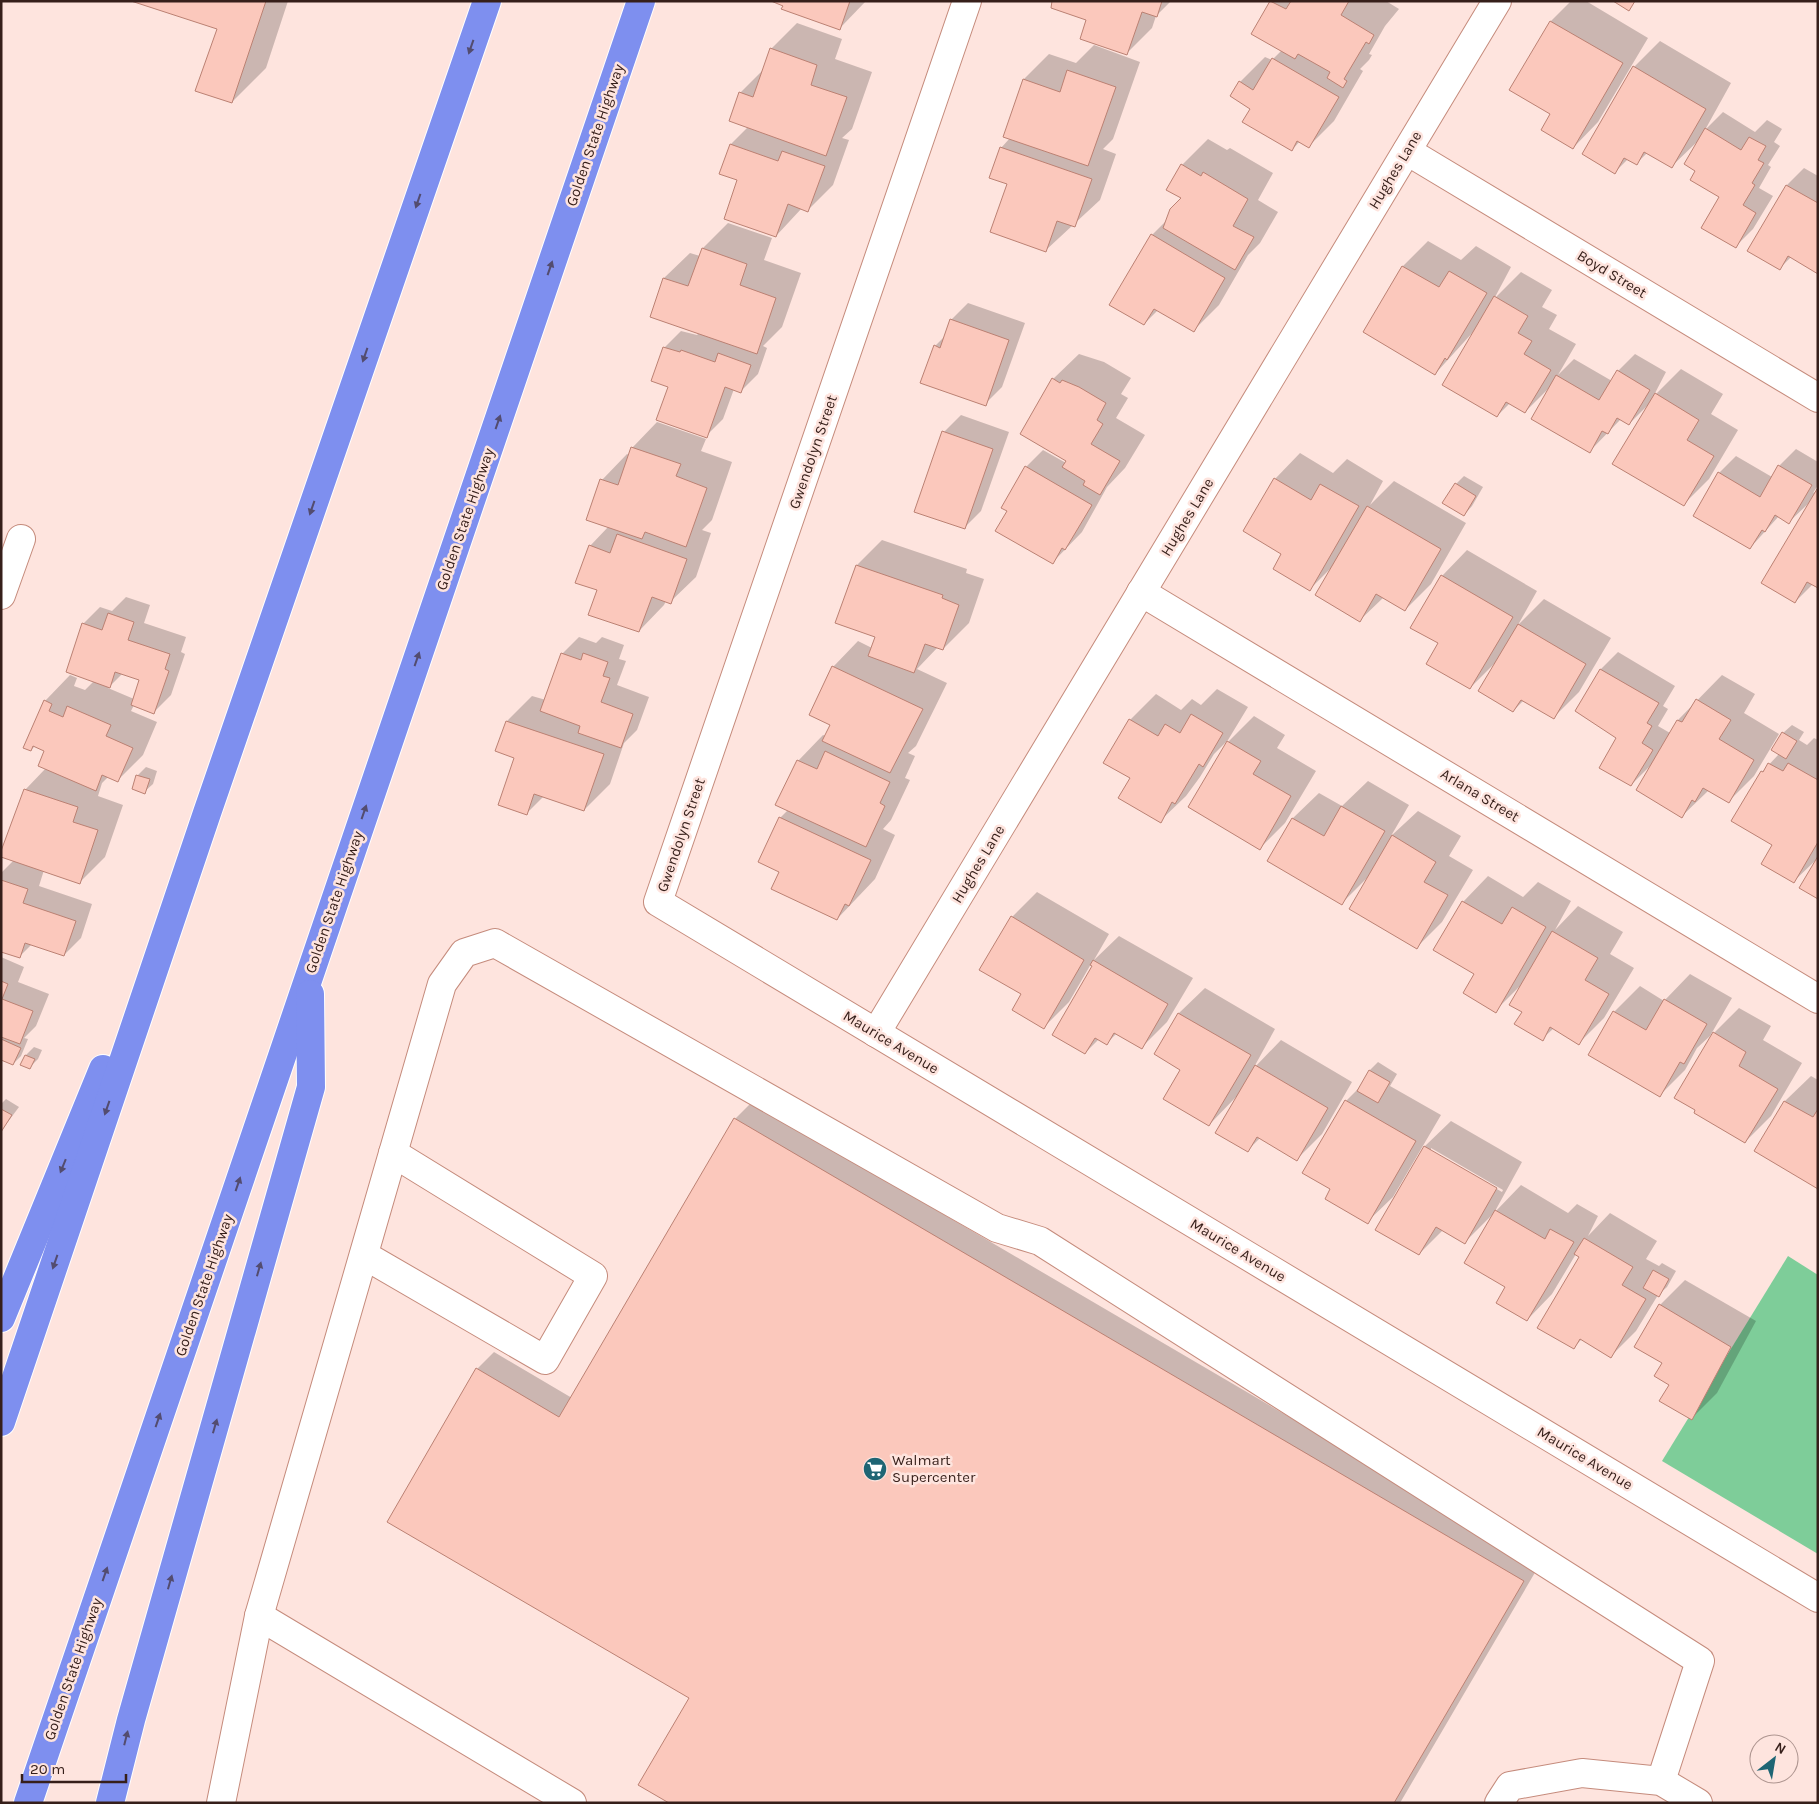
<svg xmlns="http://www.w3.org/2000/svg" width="1819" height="1804" viewBox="0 0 1819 1804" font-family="Karla,sans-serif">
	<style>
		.water { fill: #7ecd99 }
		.shadow { fill: #0003; fill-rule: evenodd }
		.building { fill: #fbc8bc; stroke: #bb8173 }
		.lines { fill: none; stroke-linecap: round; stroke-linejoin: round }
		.minor-casing { stroke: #c58b7c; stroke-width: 30 }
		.highway-casing { stroke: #fff; stroke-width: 30 }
		.minor { stroke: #fff; stroke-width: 28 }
		.highway { stroke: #7e8fef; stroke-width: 28 }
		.oneway { fill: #534c6f }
		.labels { text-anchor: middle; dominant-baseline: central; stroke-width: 5; stroke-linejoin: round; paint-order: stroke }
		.street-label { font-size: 15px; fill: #361f1a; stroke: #fee4de }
		.poi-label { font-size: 15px; fill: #361f1a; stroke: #fee4de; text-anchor: start }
	</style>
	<rect width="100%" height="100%" fill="#fee4de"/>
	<path class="water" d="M1788,1256L1818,1275V1554L1662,1461Z"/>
	<g class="shadow">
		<path d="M135,1H288L266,68L232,102L219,28Z"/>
		<path d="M772,1H866L840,28Z"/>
		<path d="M1053,1H1171L1156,16L1152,28L1126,54L1087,20Z"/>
		<path d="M1272,1H1386L1399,9L1385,26L1369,54L1372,55L1369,60L1360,69L1363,71L1334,121L1308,147L1300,141L1292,150L1251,108L1240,82L1265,57L1272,60L1282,50L1253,33Z"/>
		<path d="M1571,1H1586L1648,38L1598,122L1573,148L1551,114L1510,90L1551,21Z"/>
		<path d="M797,23L842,39L835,59L872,72L852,129L842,138L849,140L833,185L808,210L802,208L776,236L739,179L731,144L748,127L740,93L764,69L771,49Z"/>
		<path d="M1660,41L1731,83L1705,130L1723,112L1755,132L1767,120L1782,129L1774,142L1780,146L1768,165L1771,167L1759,188L1773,196L1753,229L1736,246L1721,197L1697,171L1699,140L1672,166L1648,152L1636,164L1628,159L1615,172L1634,67Z"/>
		<path d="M1094,45L1140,62L1113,139L1103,149L1116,154L1100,200L1046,250L1008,183L1001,148L1010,138L1024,79L1049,54L1076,63Z"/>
		<path d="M1208,139L1227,150L1230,148L1273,173L1258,200L1278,212L1260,243L1248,255L1219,305L1193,331L1158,310L1144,324L1152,235L1168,219L1183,197L1168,189L1182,165Z"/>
		<path d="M1804,168L1818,176V272L1791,257L1779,269L1749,251L1787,185Z"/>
		<path d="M728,223L772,238L764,260L801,273L782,327L763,346L767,348L758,374L741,391L734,389L723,419L706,436L669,386L664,348L681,331L697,335L699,333L651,316L664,278L690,253L700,256L703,248Z"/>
		<path d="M1428,241L1461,260L1476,246L1511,267L1494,299L1521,272L1552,290L1542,307L1557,315L1549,329L1576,344L1558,375L1574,359L1612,381L1618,371L1635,354L1666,372L1653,397L1681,369L1723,394L1711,414L1738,430L1709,479L1683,505L1648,405L1629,424L1621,419L1589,452L1550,387L1525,412L1510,403L1497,416L1474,331L1435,374L1364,332L1403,266Z"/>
		<path d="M968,303L1025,323L1002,387L985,404L935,346L946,335L951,320Z"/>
		<path d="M1079,354L1104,362L1131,378L1121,394L1128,398L1116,418L1145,435L1125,468L1107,487L1082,532L1052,563L1008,511L1026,467L1043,450L1066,463L1067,461L1053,379Z"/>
		<path d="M961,415L1009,432L981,511L964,528L944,432Z"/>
		<path d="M657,422L706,439L701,451L732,462L712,520L702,530L711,533L696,577L670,602L666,601L664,605L639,631L599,590L590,546L609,526L602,480L627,454L629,455L632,448Z"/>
		<path d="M1796,449L1818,462V485L1813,493L1818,490V587L1813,584L1795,602L1810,502L1789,522L1779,516L1750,548L1719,473L1736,456L1772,477L1779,466Z"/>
		<path d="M1300,453L1333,473L1347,459L1383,481L1370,505L1394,481L1466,523L1431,584L1405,610L1384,597L1360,620L1332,567L1310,589L1283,554L1275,479Z"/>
		<path d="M1464,476L1483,487L1472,506L1464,515L1456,484Z"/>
		<path d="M882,540L967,569L966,573L984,579L969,623L943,649L938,647L917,669L947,683L916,746L908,753L915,756L905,778L910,780L891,820L883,829L895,835L875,879L837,919L781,872L780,818L788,810L798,761L823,735L826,736L832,724L833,667L858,641L872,648L876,636L857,565Z"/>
		<path d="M1467,550L1537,591L1518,625L1544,599L1611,638L1579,692L1554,717L1524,700L1513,711L1495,663L1470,688L1440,643L1442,576Z"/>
		<path d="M126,597L150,605L144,623L186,637L181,652L185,654L171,695L154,712L134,705L131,711L157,722L143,755L117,781L108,777L102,783L98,796L123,805L105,857L80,882L44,870L39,886L92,904L81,938L64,955L32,944L19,957L1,951V873L14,860L25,790L46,768L45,750L35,746L31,750L45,701L70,675L77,678L74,686L85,690L94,681L83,624L100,607L112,611ZM123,673L141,679L134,699L108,688Z"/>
		<path d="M579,637L596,643L602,637L624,645L619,659L626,661L617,685L649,697L637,730L624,743L610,784L584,810L544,796L526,814L516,757L497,750L507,721L532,696L546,700L562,654Z"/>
		<path d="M1618,652L1675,686L1663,706L1668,709L1658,726L1670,733L1678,720L1722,675L1755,694L1744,713L1779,734L1754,776L1729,801L1708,791L1682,816L1651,765L1631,785L1618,738L1576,711L1601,669Z"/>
		<path d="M1217,689L1248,707L1228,740L1214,754L1200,777L1186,796L1160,821L1132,778L1130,720L1156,694L1181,710L1192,699L1201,705Z"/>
		<path d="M1254,716L1285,735L1277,748L1316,771L1285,823L1260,848L1228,742Z"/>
		<path d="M1792,725L1804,732L1799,740L1807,745L1814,738L1818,740V898L1817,859L1793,882L1774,844L1762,772L1779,754L1783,733Z"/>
		<path d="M146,767L157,771L153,784L144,792L133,788L138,775Z"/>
		<path d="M1368,781L1409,805L1391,836L1418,811L1461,836L1449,856L1473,870L1442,922L1417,947L1368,877L1342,903L1268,861L1293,818L1319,793L1342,806Z"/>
		<path d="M1488,876L1523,897L1538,882L1571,901L1555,930L1578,906L1623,932L1610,954L1634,968L1604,1018L1579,1043L1554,1028L1542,1039L1524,1011L1519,987L1495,1011L1475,974L1463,902Z"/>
		<path d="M1037,892L1109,934L1094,960L1119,936L1193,978L1167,1022L1141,1048L1117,1033L1107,1043L1099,1039L1085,1053L1094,966L1091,964L1069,1002L1044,1027L1023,994L1012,917Z"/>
		<path d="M1,957L24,967L18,982L49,994L36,1026L24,1038L28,1039L21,1056L13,1064L1,1059Z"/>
		<path d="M1690,974L1732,998L1710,1036L1697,1048L1685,1070L1660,1095L1614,1012L1640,986L1664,1001Z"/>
		<path d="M1205,988L1275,1029L1253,1069L1281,1040L1352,1082L1322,1134L1297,1159L1260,1138L1248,1150L1236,1097L1209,1125L1182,1069L1156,1054L1179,1013Z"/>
		<path d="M1739,1008L1771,1026L1763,1040L1802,1063L1771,1116L1745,1142L1713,1034Z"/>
		<path d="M34,1047L42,1050L38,1059L30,1067L26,1055Z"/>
		<path d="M1378,1062L1397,1074L1390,1086L1441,1115L1393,1197L1367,1222L1332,1189L1346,1101L1362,1085L1370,1070Z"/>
		<path d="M1811,1076L1818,1080V1187L1756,1151L1785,1101Z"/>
		<path d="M6,1099L19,1107L1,1131V1104Z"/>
		<path d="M752,1102L1540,1564L1400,1803H671L690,1698L477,1369L494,1352L572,1398L735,1119Z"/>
		<path d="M1451,1121L1522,1162L1494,1213L1521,1185L1568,1213L1577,1204L1598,1216L1588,1236L1610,1213L1657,1241L1646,1259L1659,1266L1662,1263L1676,1271L1667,1287L1658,1295L1636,1331L1611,1356L1582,1339L1574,1347L1580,1257L1576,1254L1552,1294L1527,1320L1506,1287L1492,1215L1465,1242L1443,1230L1419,1254L1377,1229L1425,1146ZM1431,1148L1503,1190L1502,1192L1431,1151Z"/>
		<path d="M1685,1280L1756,1321L1717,1393L1692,1418L1664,1363L1660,1305Z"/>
	</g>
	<g class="building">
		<path d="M131,1H266L232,103L195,91L217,29Z"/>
		<path d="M771,1H850L840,30L781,9L783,6Z"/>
		<path d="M1052,1H1162L1157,17L1142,12L1127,55L1080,39L1086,20L1051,8Z"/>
		<path d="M1270,1L1286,9L1291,1H1349L1341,15L1374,35L1369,44L1366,42L1344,79L1347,81L1343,88L1327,78L1330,72L1298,54L1295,59L1251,34Z"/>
		<path d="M1613,1H1635L1629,11Z"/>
		<path d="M1550,21L1623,63L1573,149L1541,130L1550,114L1509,90Z"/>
		<path d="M770,48L817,65L811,85L847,97L826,156L729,121L739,92L753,97Z"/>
		<path d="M1272,58L1339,97L1309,148L1297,141L1292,151L1242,122L1250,109L1230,96L1239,81L1253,90Z"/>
		<path d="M1633,66L1706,109L1672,168L1644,152L1637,165L1624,158L1615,174L1582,154Z"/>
		<path d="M1067,70L1116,87L1088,166L1003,137L1023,79L1060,92Z"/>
		<path d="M1705,128L1741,150L1749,137L1766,146L1758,160L1764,163L1752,183L1755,185L1743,205L1756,213L1736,248L1701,228L1719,197L1690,180L1695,171L1684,164Z"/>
		<path d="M730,144L778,161L782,151L825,166L808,212L788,204L776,237L724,219L737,180L719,174Z"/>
		<path d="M1000,147L1092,179L1075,227L1057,221L1046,252L990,232L1007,184L989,178Z"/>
		<path d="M1181,164L1201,176L1203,172L1248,199L1233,226L1254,237L1235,270L1163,228L1170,209L1181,198L1166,190Z"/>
		<path d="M1786,185L1818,203V274L1788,256L1780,270L1747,251Z"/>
		<path d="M1151,234L1225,278L1194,332L1154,309L1144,325L1109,305Z"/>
		<path d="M702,248L747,264L740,285L776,298L757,354L650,317L663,278L688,286Z"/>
		<path d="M1402,266L1439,287L1449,271L1487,293L1447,360L1445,358L1435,375L1363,332Z"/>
		<path d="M1494,296L1528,316L1518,333L1532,341L1524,354L1551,370L1525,413L1506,402L1497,417L1442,385Z"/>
		<path d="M950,319L1009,340L986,406L920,383L934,345L940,348Z"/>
		<path d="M663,347L680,352L681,350L715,362L718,353L751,365L741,393L725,387L707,438L656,420L668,387L651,381Z"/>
		<path d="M1617,370L1650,390L1629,425L1617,418L1608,434L1602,431L1590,453L1531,419L1556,375L1599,400Z"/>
		<path d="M1052,378L1060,383L1062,380L1079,387L1106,403L1097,420L1103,424L1091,444L1120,461L1100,495L1083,485L1085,481L1062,467L1066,461L1020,434Z"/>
		<path d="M1655,393L1699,420L1687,440L1714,456L1684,506L1612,464Z"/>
		<path d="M942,431L993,449L965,529L914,512Z"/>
		<path d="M631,447L681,464L676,476L707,488L686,547L645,532L642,539L586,520L600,479L618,485Z"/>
		<path d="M1778,465L1812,485L1789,524L1775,515L1765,532L1762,530L1750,549L1693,516L1718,472L1760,497Z"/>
		<path d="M1025,466L1092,505L1065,550L1062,548L1053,564L995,531L1007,511L1001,508Z"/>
		<path d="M1274,478L1311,500L1320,484L1359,506L1310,591L1273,569L1281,554L1243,531Z"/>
		<path d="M1455,483L1476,496L1464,516L1442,503Z"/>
		<path d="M1817,489L1818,588L1807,582L1795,603L1761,583Z"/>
		<path d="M1367,506L1441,549L1405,611L1376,594L1360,622L1315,595Z"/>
		<path d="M617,534L687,559L671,604L652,597L639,632L588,615L597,590L575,583L589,545L610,553Z"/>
		<path d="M856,565L943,595L942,598L959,605L943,650L925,644L914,673L868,656L875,637L835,623Z"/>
		<path d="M1441,575L1513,617L1470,689L1426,664L1438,643L1410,628Z"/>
		<path d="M108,613L134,622L128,640L170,654L165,669L169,671L154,714L131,705L139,680L115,672L110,688L66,672L82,623L102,630Z"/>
		<path d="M1518,624L1586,664L1554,719L1521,700L1513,712L1478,691Z"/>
		<path d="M561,653L581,660L583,653L608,662L603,676L610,678L601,702L633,714L621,748L578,733L580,726L540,711Z"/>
		<path d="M832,666L923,709L890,773L822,741L830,725L809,715Z"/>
		<path d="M1600,669L1659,703L1647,723L1652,726L1642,743L1653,750L1631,786L1599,768L1616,738L1575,711Z"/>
		<path d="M1696,699L1731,720L1719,739L1754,760L1729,803L1703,788L1695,802L1692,800L1682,818L1636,790L1677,720L1682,722Z"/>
		<path d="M44,700L52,704L49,711L63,717L67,706L111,725L106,736L133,748L118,782L102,775L96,791L38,766L44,751L33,746L31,751L23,748Z"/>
		<path d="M1191,714L1223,733L1203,767L1199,764L1175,804L1172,802L1161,823L1118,798L1130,778L1103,763L1129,719L1158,736L1165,724L1180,733Z"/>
		<path d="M506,721L604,754L584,811L534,794L527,815L498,805L514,758L495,751Z"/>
		<path d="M1782,732L1797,741L1786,759L1771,750Z"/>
		<path d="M1227,741L1261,761L1253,774L1291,796L1260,850L1188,807Z"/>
		<path d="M825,751L890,782L880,803L885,806L866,847L775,805L797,760L817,769Z"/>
		<path d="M1768,763L1783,771L1788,763L1818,780V842L1794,883L1761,864L1772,845L1731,821L1761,771L1763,772Z"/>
		<path d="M136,775L150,779L145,794L132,789Z"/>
		<path d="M24,789L78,807L73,822L98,830L80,884L1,857V851Z"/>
		<path d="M1341,806L1385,831L1342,905L1267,861L1292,818L1324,836Z"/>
		<path d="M779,817L871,860L849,906L845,904L837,920L771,889L779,872L758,862Z"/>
		<path d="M1392,835L1436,862L1424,882L1448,895L1417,949L1349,909Z"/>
		<path d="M1818,856V899L1799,888Z"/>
		<path d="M1,880L28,889L23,903L76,921L64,956L25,943L20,958L1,952Z"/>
		<path d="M1462,901L1502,924L1512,907L1546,927L1496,1013L1463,993L1474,974L1433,950Z"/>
		<path d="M1011,916L1084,960L1044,1029L1012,1010L1021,994L979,970Z"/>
		<path d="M1552,931L1598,958L1585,980L1609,994L1579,1045L1550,1027L1543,1041L1514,1024L1522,1012L1509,1005Z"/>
		<path d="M1093,960L1168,1004L1142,1049L1114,1033L1107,1045L1095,1038L1085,1054L1052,1035L1092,966L1090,965Z"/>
		<path d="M1,981L8,984L2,999L33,1011L20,1044L1,1037Z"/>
		<path d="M1664,999L1707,1024L1684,1064L1680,1062L1660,1097L1588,1055L1613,1011L1646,1030Z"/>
		<path d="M1178,1013L1251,1055L1209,1126L1163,1099L1180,1070L1154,1054Z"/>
		<path d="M1713,1032L1746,1052L1739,1066L1778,1089L1745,1143L1694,1113L1695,1110L1674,1098Z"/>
		<path d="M1,1039L21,1048L13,1065L1,1060Z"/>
		<path d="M25,1055L35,1059L30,1069L20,1065Z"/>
		<path d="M1255,1065L1328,1108L1297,1161L1257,1137L1248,1152L1215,1133Z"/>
		<path d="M1369,1070L1390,1082L1378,1103L1357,1091Z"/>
		<path d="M1345,1100L1416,1141L1368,1224L1325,1199L1330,1189L1302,1173Z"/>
		<path d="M1784,1101L1813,1117L1818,1109V1189L1754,1151Z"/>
		<path d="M1,1109L12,1115L1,1132Z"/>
		<path d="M734,1118L1524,1581L1394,1803H669L638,1785L689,1698L387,1522L476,1368L559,1417Z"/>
		<path d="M1424,1146L1497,1188L1465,1244L1436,1227L1419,1255L1375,1230Z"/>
		<path d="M1495,1210L1545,1239L1550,1229L1574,1242L1527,1321L1496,1303L1505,1287L1464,1263Z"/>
		<path d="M1584,1238L1633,1267L1622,1285L1646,1299L1611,1358L1580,1339L1574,1349L1537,1328L1579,1257L1574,1254Z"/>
		<path d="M1653,1270L1669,1279L1659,1297L1643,1288Z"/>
		<path d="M1659,1304L1731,1347L1692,1420L1659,1401L1669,1385L1654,1376L1662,1363L1634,1347Z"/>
	</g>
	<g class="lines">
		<g class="minor-casing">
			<g id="minor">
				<path d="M967,1L658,902L1818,1598"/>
				<path d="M1407,151L1818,398"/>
				<path d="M1141,592L1818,999"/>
				<path d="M1,595L21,539"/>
				<path d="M876,1033L1497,1"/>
				<path d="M364,1255L545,1360L593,1276L393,1153"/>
				<path d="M259,1616L572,1803"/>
				<path d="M221,1803L259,1616L442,984L464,953L495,943L997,1228L1040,1241L1700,1661L1661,1781"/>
				<path d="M1499,1803L1510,1786L1582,1773L1661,1781L1698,1803"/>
			</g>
		</g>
		<g class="highway-casing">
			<g id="highway">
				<path d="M1,1318L103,1069"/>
				<path d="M1,1422L207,813L487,1"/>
				<path d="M28,1803L641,1"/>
				<path d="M110,1803L131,1720L311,1087L310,994"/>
			</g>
		</g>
		<use href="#minor" class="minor"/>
		<use href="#highway" class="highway"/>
	</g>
	<defs><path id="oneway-solid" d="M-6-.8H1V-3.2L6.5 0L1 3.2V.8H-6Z" transform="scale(1.25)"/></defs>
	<g class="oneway">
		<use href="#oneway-solid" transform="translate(471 47) rotate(109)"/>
		<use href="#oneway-solid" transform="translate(418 201) rotate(109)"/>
		<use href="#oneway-solid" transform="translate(550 268) rotate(-71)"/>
		<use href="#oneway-solid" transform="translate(365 355) rotate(109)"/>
		<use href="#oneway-solid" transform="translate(498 422) rotate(-71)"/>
		<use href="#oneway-solid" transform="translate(312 508) rotate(109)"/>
		<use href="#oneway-solid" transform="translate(417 659) rotate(-71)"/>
		<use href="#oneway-solid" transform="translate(364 812) rotate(-71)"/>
		<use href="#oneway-solid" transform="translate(107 1108) rotate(109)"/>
		<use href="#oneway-solid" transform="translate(63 1166) rotate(112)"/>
		<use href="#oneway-solid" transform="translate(238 1184) rotate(-71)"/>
		<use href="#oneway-solid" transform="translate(55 1262) rotate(109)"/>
		<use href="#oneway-solid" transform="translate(259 1269) rotate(-74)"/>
		<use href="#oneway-solid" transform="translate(158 1420) rotate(-71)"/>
		<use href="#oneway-solid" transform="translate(215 1426) rotate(-74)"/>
		<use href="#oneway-solid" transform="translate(105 1574) rotate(-71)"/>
		<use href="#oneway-solid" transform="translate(170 1582) rotate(-74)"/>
		<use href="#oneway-solid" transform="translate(126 1738) rotate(-76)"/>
	</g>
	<defs>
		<g id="supermarket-disc" transform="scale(1.25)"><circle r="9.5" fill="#1e6574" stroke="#fee4de"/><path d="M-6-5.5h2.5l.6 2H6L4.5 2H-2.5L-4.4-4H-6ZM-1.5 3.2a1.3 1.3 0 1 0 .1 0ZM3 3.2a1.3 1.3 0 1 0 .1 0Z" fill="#fff"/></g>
	</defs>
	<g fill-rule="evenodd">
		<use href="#supermarket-disc" x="875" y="1469"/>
	</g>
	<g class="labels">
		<g class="street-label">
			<text transform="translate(595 135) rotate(-71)">Golden State Highway</text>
			<text transform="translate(1395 170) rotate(-59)">Hughes Lane</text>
			<text transform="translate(1612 274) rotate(31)">Boyd Street</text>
			<text transform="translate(813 452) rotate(-71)">Gwendolyn Street</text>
			<text transform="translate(1187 517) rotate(-59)">Hughes Lane</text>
			<text transform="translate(465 519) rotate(-71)">Golden State Highway</text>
			<text transform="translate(1480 795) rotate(31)">Arlana Street</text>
			<text transform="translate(681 835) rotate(-71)">Gwendolyn Street</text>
			<text transform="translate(978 864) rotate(-59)">Hughes Lane</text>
			<text transform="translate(334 902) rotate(-71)">Golden State Highway</text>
			<text transform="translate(891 1042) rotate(31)">Maurice Avenue</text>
			<text transform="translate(1238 1250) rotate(31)">Maurice Avenue</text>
			<text transform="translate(204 1285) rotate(-71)">Golden State Highway</text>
			<text transform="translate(1585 1458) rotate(31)">Maurice Avenue</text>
			<text transform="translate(73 1669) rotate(-71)">Golden State Highway</text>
		</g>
		<g class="poi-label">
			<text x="892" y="1460">Walmart<tspan x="892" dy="17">Supercenter</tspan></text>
		</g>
	</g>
	<rect width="1819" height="1804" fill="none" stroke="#361f1a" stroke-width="5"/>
	<g transform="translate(1774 1759) rotate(31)"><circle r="24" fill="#fee4de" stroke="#ae9590"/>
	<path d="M0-4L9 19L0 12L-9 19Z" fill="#1e6574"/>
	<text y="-8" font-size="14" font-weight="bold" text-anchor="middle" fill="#361f1a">N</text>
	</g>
	<path d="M22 1774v8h104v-8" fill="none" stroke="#361f1a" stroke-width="2.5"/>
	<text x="30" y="1774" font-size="15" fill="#361f1a" stroke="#fee4de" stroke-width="4" paint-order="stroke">20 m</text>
</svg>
